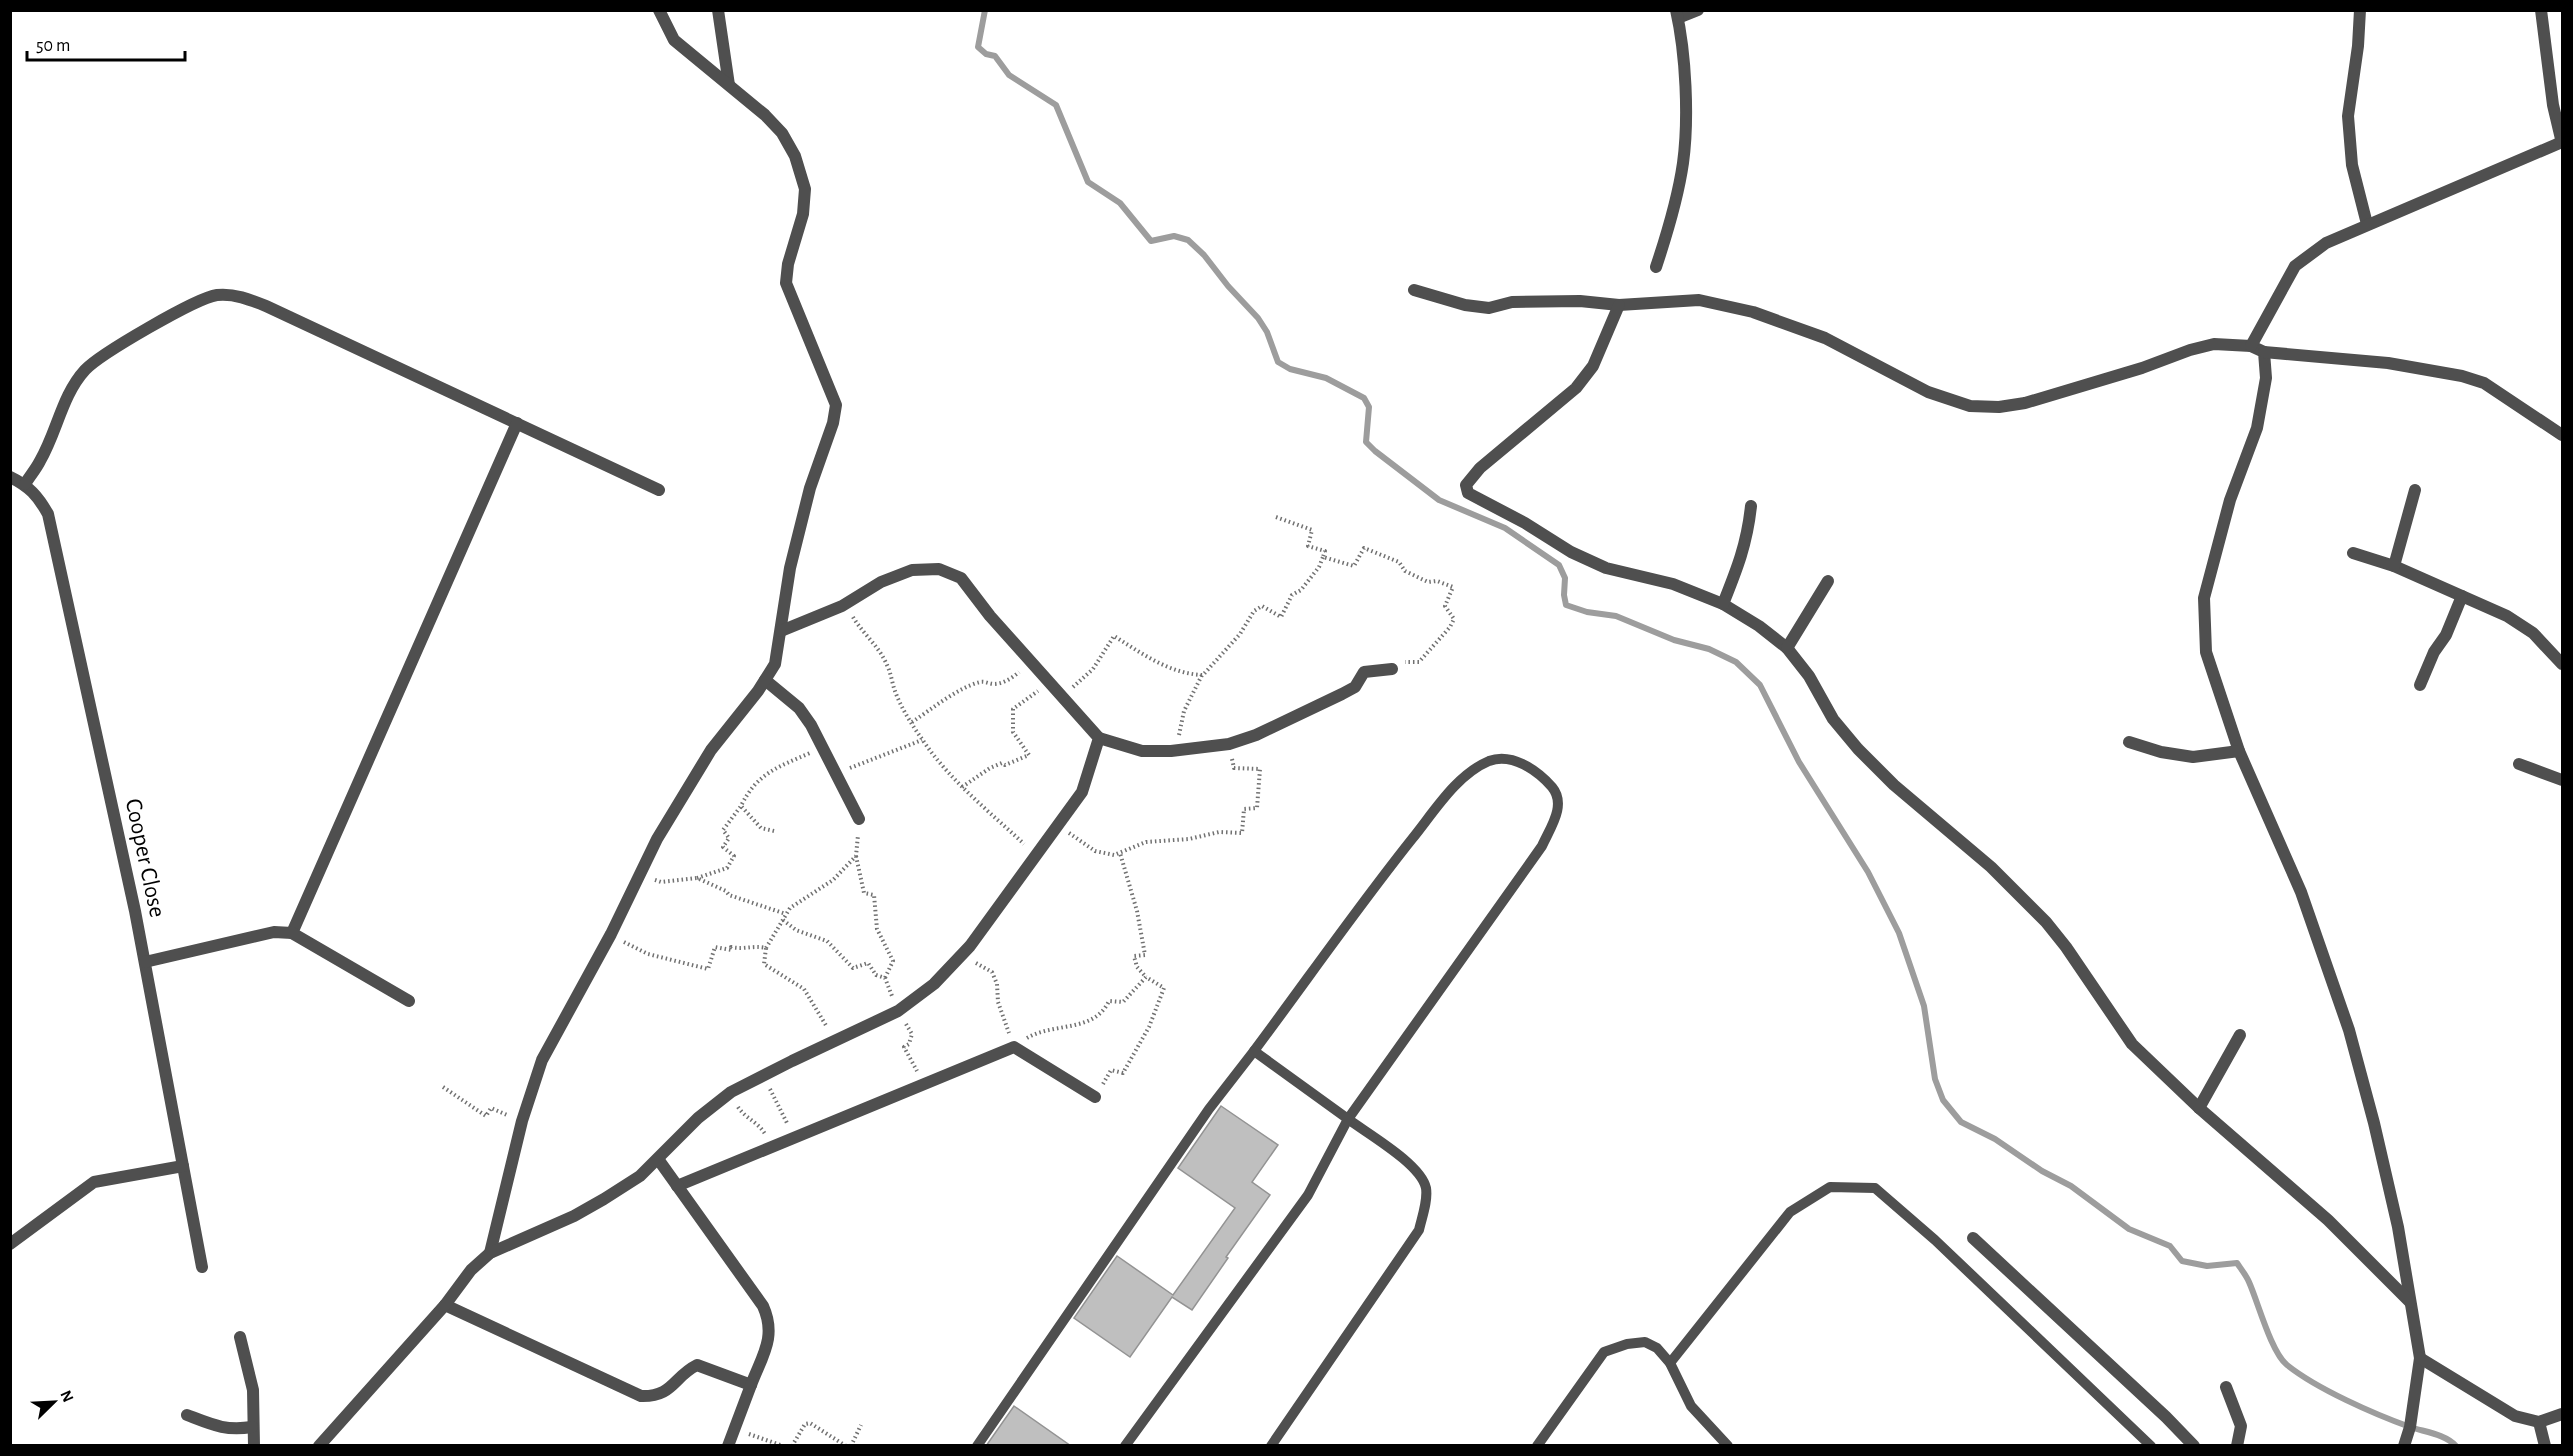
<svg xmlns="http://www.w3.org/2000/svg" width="2573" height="1456" viewBox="0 0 2573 1456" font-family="'Alegreya Sans',sans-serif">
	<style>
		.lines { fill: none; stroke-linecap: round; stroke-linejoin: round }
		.stream { stroke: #9d9d9d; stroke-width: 6 }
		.building { fill: #bfbfbf; stroke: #939393; stroke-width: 1.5 }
		.path { stroke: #717171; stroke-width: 4; stroke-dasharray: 1.5 3; stroke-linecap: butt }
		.lane { stroke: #4f4f4f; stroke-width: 10 }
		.street { stroke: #4f4f4f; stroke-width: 12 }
		.labels { text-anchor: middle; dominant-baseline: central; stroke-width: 5; stroke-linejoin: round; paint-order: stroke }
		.street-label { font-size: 24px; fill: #000; stroke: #fff }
	</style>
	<rect width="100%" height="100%" fill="#fff"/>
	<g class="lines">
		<path class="stream" d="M985,10L978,47L986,54L995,56L1009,75L1056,105L1088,182L1120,203L1151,241L1174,236L1188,240L1204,255L1228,286L1258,318L1267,332L1278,362L1290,369L1326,378L1364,398L1369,407L1366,442L1375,451L1439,500L1505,528L1559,565L1565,578L1564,595L1566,605L1587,612L1616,616L1674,640L1709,649L1736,662L1760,685L1799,762L1868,872L1899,933L1924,1006L1935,1079L1943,1100L1961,1122L1995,1139L2042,1171L2071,1186L2129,1229L2170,1246L2182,1261L2207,1266L2237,1263C2241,1269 2246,1275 2249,1282C2258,1302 2271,1352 2287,1365C2317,1389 2374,1414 2410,1427C2425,1432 2445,1434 2456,1446"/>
	</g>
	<g class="building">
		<path d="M1221,1106L1278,1145L1252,1182L1270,1195L1226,1257L1228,1258L1192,1310L1172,1297L1130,1357L1074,1318L1117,1256L1173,1295L1235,1208L1178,1168Z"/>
		<path d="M1014,1406L1071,1446H986Z"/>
	</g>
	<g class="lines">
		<g class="path">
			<path d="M1276,517L1312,530L1308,546L1325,551L1323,557L1354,566L1364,548L1399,562L1405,571L1428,582L1437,581L1453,587L1445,606L1454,619L1450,627L1419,662H1405"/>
			<path d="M853,617C863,634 879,646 887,665C891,673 892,683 895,691C901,708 912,725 922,739C949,780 989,811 1024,844"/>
			<path d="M1073,687L1093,669L1114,636C1141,653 1170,674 1203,675L1240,634L1254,611L1262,606L1281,617L1292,595L1301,590L1319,567L1323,557"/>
			<path d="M912,722C932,709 957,688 980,682C985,681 989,684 994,684C1003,684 1012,678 1019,672"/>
			<path d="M1179,735L1184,711L1202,675"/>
			<path d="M850,768L922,740"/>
			<path d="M962,787L990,768L1002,763L1005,765L1029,755L1013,732V709L1038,691"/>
			<path d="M774,831L761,828L741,806C757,773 778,767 810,753"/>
			<path d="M1069,833L1095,851L1114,855L1146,842L1189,839L1219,832L1242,833L1244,809L1257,808L1260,769L1234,768L1232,759"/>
			<path d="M856,856L864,893L874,895L877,929L893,961L885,978"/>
			<path d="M697,878L727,868L734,856L723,847L729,838L723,830L741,806"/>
			<path d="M655,880L661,882L697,878L726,891L729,895L786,914"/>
			<path d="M783,920L796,930L827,941L853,968L868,963L876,975L885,978L892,996"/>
			<path d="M624,942L648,954L708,969L715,947L731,950V947C744,950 753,945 766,948L764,964L804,989L827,1027"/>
			<path d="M766,948L790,908L833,880L856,856L858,835"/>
			<path d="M976,963L992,972L997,984L998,1002L1009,1033"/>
			<path d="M906,1024L912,1034L909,1044L904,1047L917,1071"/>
			<path d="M1027,1038C1054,1022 1094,1033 1109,1001L1123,1002L1146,977L1137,967L1134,956L1145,955L1137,911L1120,853"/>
			<path d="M1103,1084L1111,1070L1123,1073L1149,1027L1164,988L1146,977"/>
			<path d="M443,1087L486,1116L491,1108L507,1115"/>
			<path d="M770,1089L788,1125"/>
			<path d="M738,1107C746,1119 757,1121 765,1134"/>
			<path d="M749,1434L783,1446"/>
			<path d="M792,1446L805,1424L810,1423L846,1446"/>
			<path d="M851,1446L861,1425"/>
		</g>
		<g class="lane">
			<path d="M1254,1051C1307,980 1357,908 1412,839C1434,812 1456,775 1489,761C1512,752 1538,771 1552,787C1567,805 1550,828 1542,846L1348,1119C1368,1134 1421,1164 1426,1188C1428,1201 1422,1217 1419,1230L1271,1446"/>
			<path d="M1670,1363L1790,1212L1830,1187L1875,1188L1935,1240L2151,1446"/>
			<path d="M977,1446L1209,1109L1254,1051L1348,1119L1308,1195L1125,1446"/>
			<path d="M1537,1446L1604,1352L1627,1344L1645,1342L1657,1348L1670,1363L1691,1406L1728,1446"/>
		</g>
		<g class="street">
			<path d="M718,10L729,85"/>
			<path d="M2360,10L2358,46L2348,116L2352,165L2367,224"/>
			<path d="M2541,10L2553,105L2562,143"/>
			<path d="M1678,18L1698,10"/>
			<path d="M1656,267C1667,234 1678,198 1683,163C1689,119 1686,54 1676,10"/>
			<path d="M1414,290L1465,305L1489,308L1512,302L1580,301L1619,305L1699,300L1753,312L1825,338L1928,392L1970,406L1999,407L2025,403L2142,368L2190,350L2214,344L2251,346L2264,352L2266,378L2257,428L2230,500L2204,598L2206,652L2239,751L2301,892L2349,1030L2374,1123L2398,1227L2420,1358L2410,1427L2404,1446"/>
			<path d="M1619,305L1593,366L1576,388L1480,468L1466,485L1468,493L1525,523L1571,552L1606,568L1673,584L1723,604L1759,626L1787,648L1809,676L1833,719L1858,749L1894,785L1991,867L2046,922L2066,947L2132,1044L2199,1108L2328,1220L2410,1302"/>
			<path d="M2251,346L2295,266L2326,243L2562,142"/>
			<path d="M2264,352L2388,363L2462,376L2484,383L2562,435"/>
			<path d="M10,477C29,486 38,496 48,514L135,911L202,1267"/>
			<path d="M25,484C30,476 36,469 40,461C57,432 62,395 85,370C100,354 196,298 217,295C234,293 251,300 266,306L659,490"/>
			<path d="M2353,553L2394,566L2507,616L2533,633L2562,664"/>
			<path d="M2394,566L2415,490"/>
			<path d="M1723,604C1737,569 1747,544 1751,506"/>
			<path d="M1787,648L1828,581"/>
			<path d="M765,680L799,708L811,725L859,819"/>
			<path d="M2420,685L2434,652L2446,635L2462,596"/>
			<path d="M1099,738L1142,751H1171L1229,744L1256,735L1342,694L1355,687L1364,672L1392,669"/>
			<path d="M2129,742L2161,752L2193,757L2239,751"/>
			<path d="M2519,764L2562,780"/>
			<path d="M292,933L517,423"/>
			<path d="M145,962L274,932L292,933L409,1001"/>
			<path d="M2199,1108L2240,1035"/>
			<path d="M677,1186L1014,1047L1095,1097"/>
			<path d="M1973,1238L2166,1417L2194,1446"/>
			<path d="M10,1244L94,1182L183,1166"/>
			<path d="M490,1253L522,1121L542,1060L611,934L657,839L711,750L758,691L775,664L790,568L810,488L833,423L836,405L786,283L788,264L803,214L805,189L795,156L782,133L765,115L674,40L659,10"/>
			<path d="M445,1305L641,1396C673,1397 673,1377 697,1365L751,1385C762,1356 777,1337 763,1306L658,1159"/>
			<path d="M240,1337L253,1390L254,1446"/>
			<path d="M2420,1358L2515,1416L2539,1422L2562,1414"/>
			<path d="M2226,1387L2241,1426L2237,1446"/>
			<path d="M187,1415C213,1425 225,1431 252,1427"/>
			<path d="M2539,1422L2545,1446"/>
			<path d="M319,1446L445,1305L471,1270L490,1253L574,1216L604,1199L640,1176L698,1118L731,1092L792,1061L898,1011L934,984L970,946L1082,792L1099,738L990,616L961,578L939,569L912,570L881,582L842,606L781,631"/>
			<path d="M728,1446L751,1385"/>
		</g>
	</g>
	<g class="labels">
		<g class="street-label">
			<text transform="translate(145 858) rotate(78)">Cooper Close</text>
		</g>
	</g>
	<rect width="2573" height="1456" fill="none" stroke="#000000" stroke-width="24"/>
	<g transform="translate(54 1402) rotate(66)" stroke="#ffffff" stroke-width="4.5" paint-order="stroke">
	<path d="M0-4.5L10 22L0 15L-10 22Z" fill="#000000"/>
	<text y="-9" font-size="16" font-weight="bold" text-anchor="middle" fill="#000000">N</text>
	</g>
	<path d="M27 51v9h158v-9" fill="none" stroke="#000000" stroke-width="3"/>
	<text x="36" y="51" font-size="18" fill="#000000" stroke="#ffffff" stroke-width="4.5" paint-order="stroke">50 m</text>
</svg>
